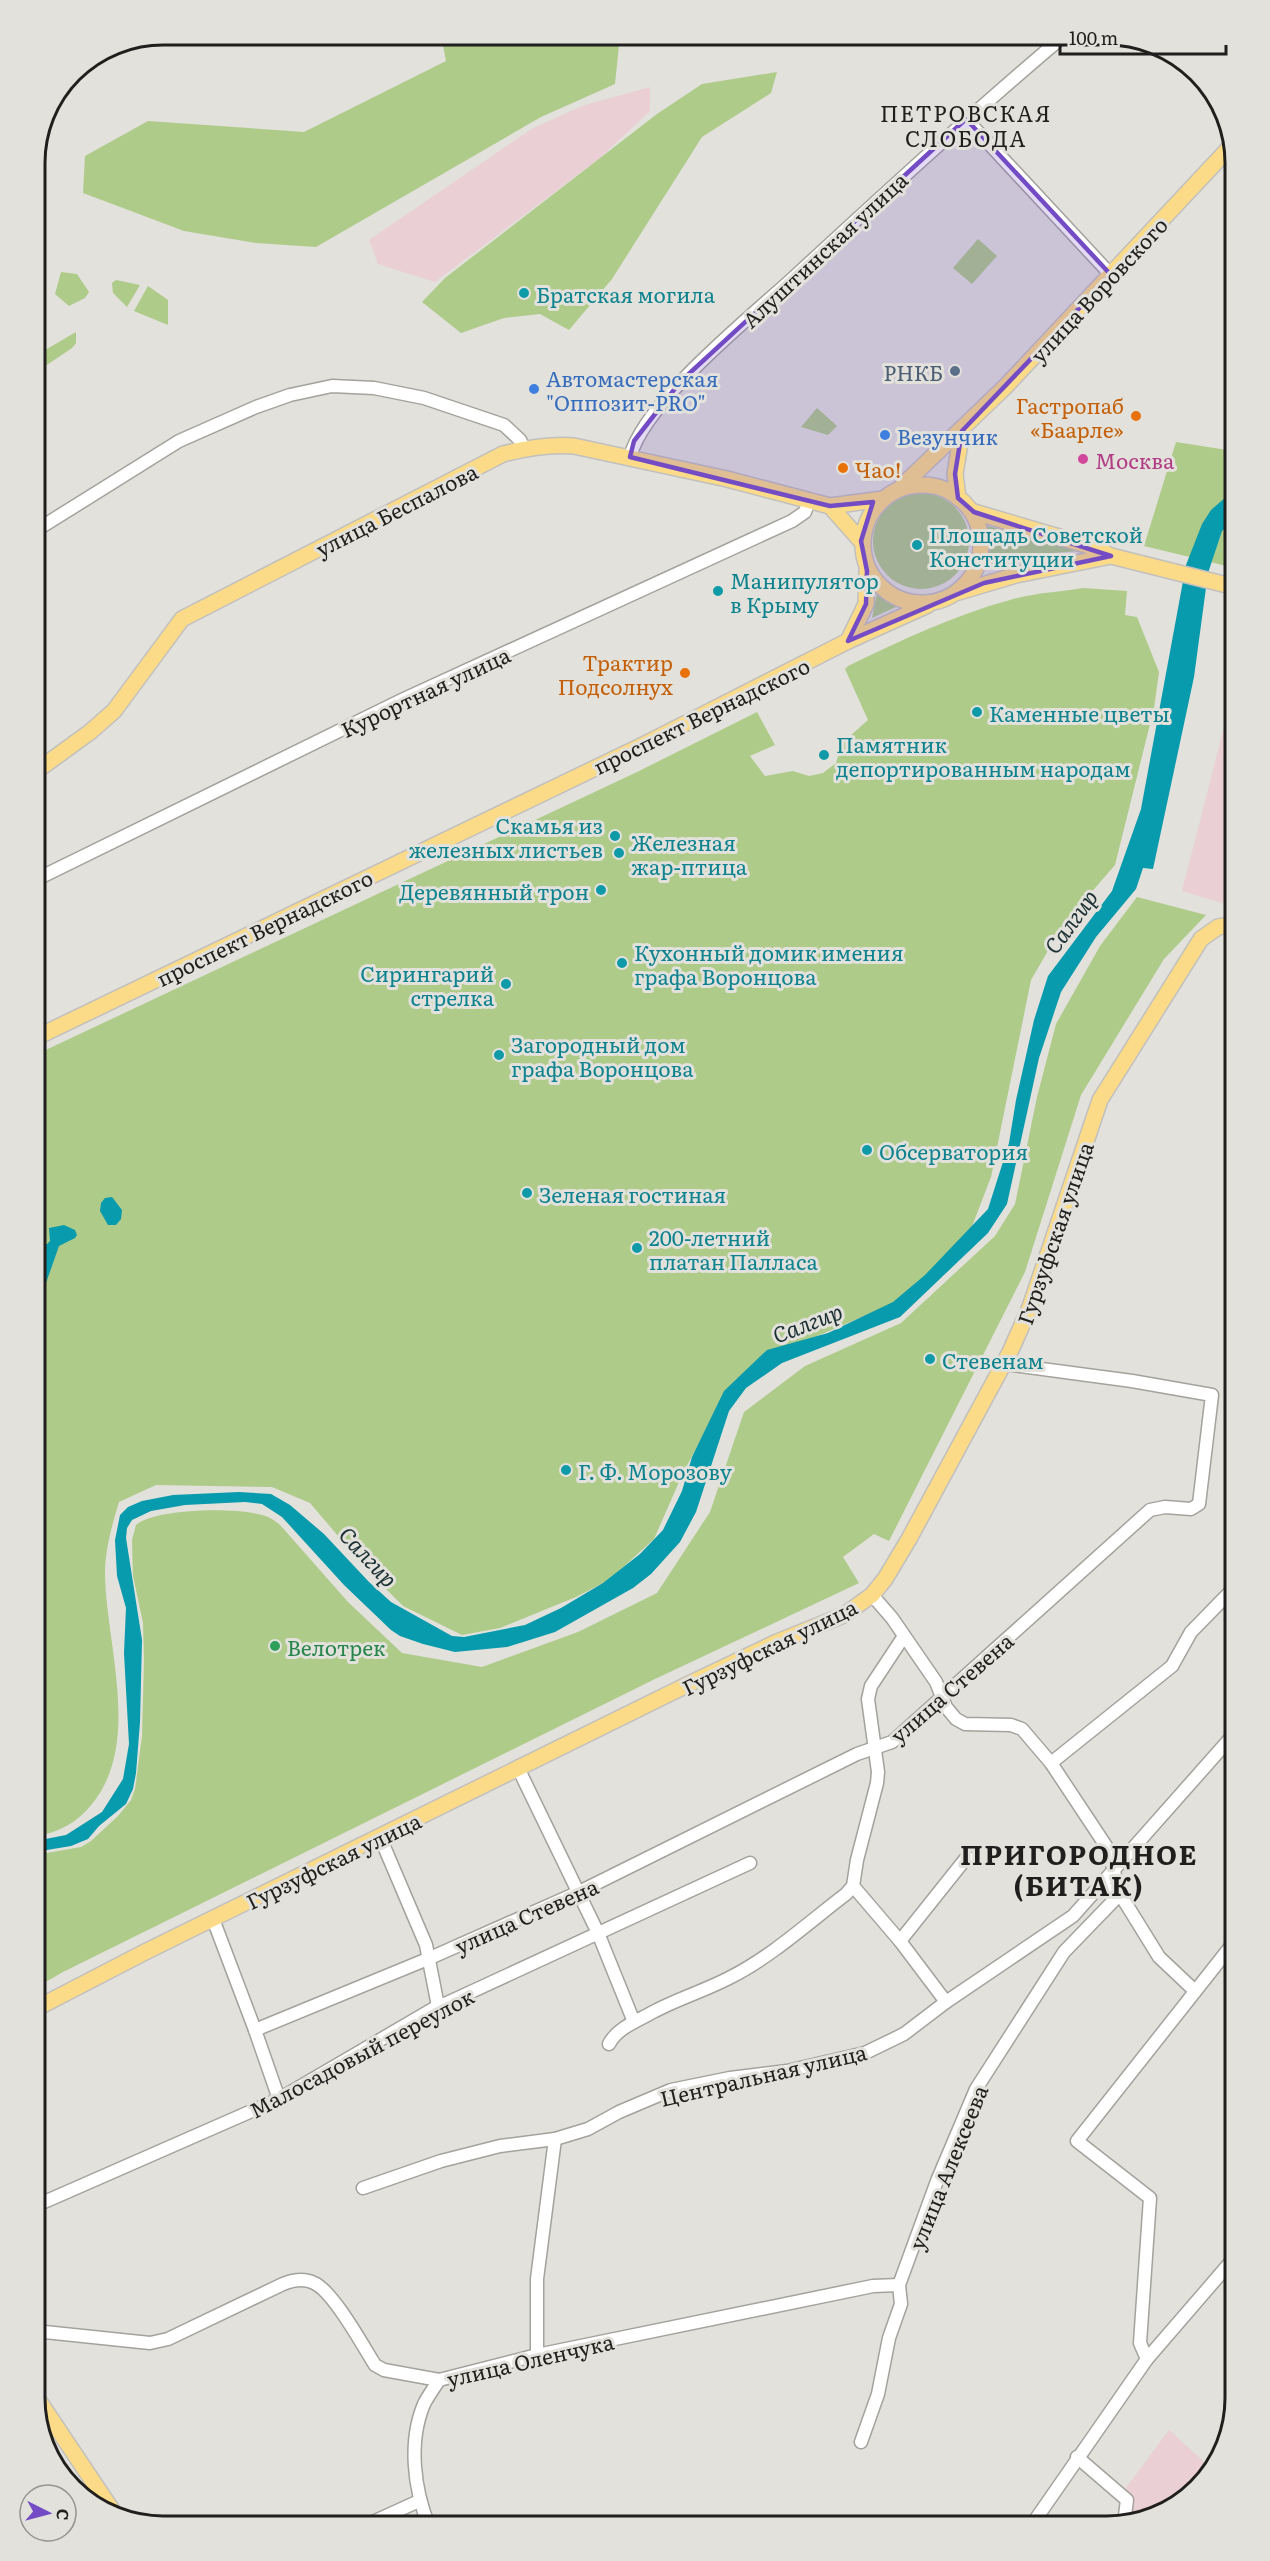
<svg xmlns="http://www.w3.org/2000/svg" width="1270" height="2561" viewBox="0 0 1270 2561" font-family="Literata,serif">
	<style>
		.industrial { fill: #eacfd4 }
		.green { fill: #aecb8a }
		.water { fill: #089aad }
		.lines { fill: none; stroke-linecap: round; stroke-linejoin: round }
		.minor-casing { stroke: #a3a29c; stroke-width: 15 }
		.major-casing { stroke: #c1c0c0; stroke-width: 18 }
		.minor { stroke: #fff; stroke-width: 12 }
		.major { stroke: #fbdb87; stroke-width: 15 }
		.marked { fill: #734cc5; fill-opacity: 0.2; stroke: #734cc5; stroke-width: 4.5; stroke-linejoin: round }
		.culture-dot { fill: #0f9aa8; stroke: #e2e1db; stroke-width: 2 }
		.service-dot { fill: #5c6f8a; stroke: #e2e1db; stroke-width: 2 }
		.shop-dot { fill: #3f7fe0; stroke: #e2e1db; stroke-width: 2 }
		.food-dot { fill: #e8710a; stroke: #e2e1db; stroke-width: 2 }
		.hotel-dot { fill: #d1479c; stroke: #e2e1db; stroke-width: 2 }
		.leisure-dot { fill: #2e9e5b; stroke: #e2e1db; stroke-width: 2 }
		.labels { text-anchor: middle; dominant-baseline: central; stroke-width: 6; stroke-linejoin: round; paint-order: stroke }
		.street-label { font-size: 21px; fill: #201f1d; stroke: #e2e1db }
		.culture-label { font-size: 21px; fill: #0d838f; stroke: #e2e1db; text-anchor: start }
		.service-label { font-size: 21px; fill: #4e5e75; stroke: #e2e1db; text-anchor: end }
		.shop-label { font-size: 21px; fill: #366cbe; stroke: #e2e1db; text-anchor: start }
		.food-label { font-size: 21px; fill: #c56008; stroke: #e2e1db; text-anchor: end }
		.hotel-label { font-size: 21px; fill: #b23c85; stroke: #e2e1db; text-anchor: start }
		.leisure-label { font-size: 21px; fill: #27864d; stroke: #e2e1db; text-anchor: start }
		.neighbourhood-label { font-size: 22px; letter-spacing: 1.5px; fill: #201f1d; stroke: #e2e1db }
		.water-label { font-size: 22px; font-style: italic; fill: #1d3135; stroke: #e2e1db }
		.district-label { font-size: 27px; font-weight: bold; letter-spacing: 1.5px; fill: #201f1d; stroke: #e2e1db }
		.rim { fill: none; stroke: #201f1d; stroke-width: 3 }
	</style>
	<rect width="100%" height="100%" fill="#e2e1db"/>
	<g class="industrial">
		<path d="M650,87V111L600,158L435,282L378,264L369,240L533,128L585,105Z"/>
		<path d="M1228,712L1235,713V907L1182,891Z"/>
		<path d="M1169,2430L1213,2470L1156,2517L1135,2521L1126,2488Z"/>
	</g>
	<g class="green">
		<path d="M441,35H620L615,84L541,117L316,247L256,243L184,231L83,193L85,156L148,121L304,132L446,61Z"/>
		<path d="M777,72L771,93L702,137L612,279L569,330L540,314L504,318L461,333L422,302L445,278L657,114L702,84Z"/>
		<path d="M978,239L997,256L972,284L953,268Z"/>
		<path d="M61,272L77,274L89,292L85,298L69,306L55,294Z"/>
		<path d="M116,280L140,285L127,307L113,293L112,283Z"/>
		<path d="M148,286L168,300V325L134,311Z"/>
		<path d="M76,332V343L72,348L35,373V356Z"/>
		<path d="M817,408L837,426L828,435L801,427Z"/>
		<path d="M1176,442L1227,450L1235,448V568L1144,546Z"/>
		<circle cx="921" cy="541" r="48"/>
		<path d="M987,526L1035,537L1080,551L1040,554L992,565L983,560Z"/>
		<path d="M1083,588L1127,591L1125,615L1137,617L1159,672L1154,708L1115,865L1063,925L1031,980L991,1177L971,1229L928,1277L890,1305L815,1337L726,1393L683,1473L654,1539L609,1580L576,1597L500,1628L462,1635L403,1606L367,1570L310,1503L272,1487L156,1485L119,1502C112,1525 105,1550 105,1574C106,1645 142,1743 92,1804C77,1823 58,1833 35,1836V1055L637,772L757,712L775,745L750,756L765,776L793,771L809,776L823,773L836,763L842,743L868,720L845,669L848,666C900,641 954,615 1010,600C1033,593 1059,592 1083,588Z"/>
		<path d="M877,593L898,606L872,618Z"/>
		<path d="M1137,897L1206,915L1164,959L1081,1095L1025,1272L889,1541L874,1534L843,1557L859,1583L655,1679L63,1972L35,1988V1855L81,1847L91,1841L118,1816L131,1800L135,1789L142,1736L144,1660L143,1623L133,1576L132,1540L136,1525C155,1508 247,1506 270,1518C274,1520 278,1523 281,1526L348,1602L402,1653L482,1667L578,1632L657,1593L710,1512L744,1412L805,1366L901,1323L995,1236L1015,1204L1037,1097L1056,1024L1100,946Z"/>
	</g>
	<g class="water">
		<path d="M1235,489V520L1222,531L1208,573L1194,677L1153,869L1143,868L1136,889L1096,937L1061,992L1039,1058L1007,1204L988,1233L900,1317L782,1363L746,1388L729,1411L696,1512L680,1542L651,1574L633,1588L555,1632L507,1647L455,1652L423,1644L400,1636L391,1630L344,1585L282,1517L262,1504L245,1502L185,1505L151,1511L132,1520L127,1528L126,1538L142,1640L140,1722L136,1773L133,1789L126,1804L99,1826L88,1839L71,1846L35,1852V1841L66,1835L102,1812L123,1779L129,1744L124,1653L126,1608L117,1576L115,1540L120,1515L128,1507L142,1501L173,1495L239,1492L271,1494L290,1505L324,1534L369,1582L391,1602L452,1636L464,1637L525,1625L561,1608L603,1583L640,1554L663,1530L682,1491L692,1457L724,1391L767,1350L828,1333L893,1302L925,1275L988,1209L1009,1143L1016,1100L1034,1020L1048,976L1112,891L1141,809L1186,565L1202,524L1211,510Z"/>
		<path d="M112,1197L122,1210L121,1219L116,1225H108L100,1211L101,1203L105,1198Z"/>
		<path d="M64,1225L75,1230L77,1235L75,1238L59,1246L46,1283L40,1286L35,1279V1243L47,1244L50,1241L49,1228Z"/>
	</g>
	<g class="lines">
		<g class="minor-casing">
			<g id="minor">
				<path d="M966,119L1111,275"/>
				<path d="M630,457C644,403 747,320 791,280C881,197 971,114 1065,35"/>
				<path d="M35,531L179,441L256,407L290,395L332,386L374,388L424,398L504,425L520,440L524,448"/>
				<path d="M35,880L404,699L792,521L805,512L809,500"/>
				<path d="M872,1595L892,1618L936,1682L946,1707L956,1719L965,1724L1011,1725L1022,1729L1051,1763L1108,1849L1120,1894L1159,1957L1195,1991"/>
				<path d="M1051,1763L1172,1666L1191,1632L1235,1587"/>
				<path d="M519,1770L598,1933L634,2022"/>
				<path d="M380,1837L426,1945L438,2006"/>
				<path d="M853,1886L900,1941"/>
				<path d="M213,1919L255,2030L279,2099"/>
				<path d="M946,2002L900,1941L967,1857"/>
				<path d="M255,2030L430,1958L579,1892L857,1754L892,1742L1150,1510L1165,1507L1191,1509L1199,1504L1212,1395L1132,1381L1005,1364"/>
				<path d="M609,2044C617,2028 637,2021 653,2012C677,1999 704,1991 729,1978C771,1957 808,1923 846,1894L853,1886L857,1860L877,1783L878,1772L868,1699L871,1686L904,1636"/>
				<path d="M363,2188L441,2161L500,2146L555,2139L588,2129L619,2112L671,2090L730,2078L787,2071L865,2053L904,2034L946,2002L1073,1916L1235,1733"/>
				<path d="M35,2206L279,2099L438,2006L447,2003L750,1863"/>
				<path d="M35,2331L150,2343L168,2339L283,2284C293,2280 304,2278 314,2283C333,2291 363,2346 375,2365L384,2370L439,2380L537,2355L873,2286L899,2285"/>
				<path d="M537,2355V2279L555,2139"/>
				<path d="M1147,2359L1235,2257"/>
				<path d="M861,2442L878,2394L889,2338L901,2304L899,2285L937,2181L976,2089L1064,1952L1120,1894L1101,1886"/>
				<path d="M1077,2457L1127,2500L1124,2523"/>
				<path d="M364,2526L419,2501"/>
				<path d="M429,2526C414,2489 408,2442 424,2404C428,2396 434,2388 439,2380"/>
				<path d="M1031,2526L1147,2359L1140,2343L1150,2198L1077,2141L1235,1941"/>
			</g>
		</g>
		<g class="major-casing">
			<g id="major">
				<circle cx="922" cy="544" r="59"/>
				<path d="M902,486L1006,386L1232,145"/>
				<path d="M958,498L955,474L962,431"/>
				<path d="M830,506L861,541"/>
				<path d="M974,512L1093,547L1111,556L1235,587"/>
				<path d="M959,592L1016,575L1111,556"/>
				<path d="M848,641L866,604L867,571"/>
				<path d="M35,772L90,732L114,711L182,619L503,454C527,448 549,444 574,446L727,479L830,506L883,499"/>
				<path d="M35,1038L643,745L848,641L928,605"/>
				<path d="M35,2009L145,1952L693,1682L777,1642L844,1615L872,1595L885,1579L909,1539L1010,1352L1030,1307L1100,1100L1201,939L1218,927L1235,924"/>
				<path d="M35,2395L112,2510"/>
			</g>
		</g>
		<use href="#minor" class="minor"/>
		<use href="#major" class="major"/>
	</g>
	<path class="marked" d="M966,119L1111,275L962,431L955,474L958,498L974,512L1111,556L984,583L848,641L866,604L867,571L861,541L873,502L830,506L630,457L634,441L680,382Z"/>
	<g class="culture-dot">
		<circle cx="524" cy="293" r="6"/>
		<circle cx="917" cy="545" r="6"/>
		<circle cx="718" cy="591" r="6"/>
		<circle cx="977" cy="712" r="6"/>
		<circle cx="824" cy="755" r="6"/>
		<circle cx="615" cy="836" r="6"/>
		<circle cx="619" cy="853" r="6"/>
		<circle cx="601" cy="890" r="6"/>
		<circle cx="622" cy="963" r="6"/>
		<circle cx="506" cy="984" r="6"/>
		<circle cx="499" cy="1055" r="6"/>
		<circle cx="867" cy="1150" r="6"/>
		<circle cx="527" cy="1193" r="6"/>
		<circle cx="637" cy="1248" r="6"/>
		<circle cx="930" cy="1359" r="6"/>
		<circle cx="566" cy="1470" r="6"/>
	</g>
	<circle class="service-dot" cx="955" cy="371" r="6"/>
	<g class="shop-dot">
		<circle cx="534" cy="389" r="6"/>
		<circle cx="885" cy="435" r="6"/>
	</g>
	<g class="food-dot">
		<circle cx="1136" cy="416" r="6"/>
		<circle cx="843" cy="468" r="6"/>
		<circle cx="685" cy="673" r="6"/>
	</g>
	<circle class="hotel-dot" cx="1083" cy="459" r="6"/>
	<circle class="leisure-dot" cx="275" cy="1646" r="6"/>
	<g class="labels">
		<g class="street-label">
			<text transform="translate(824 249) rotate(-43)">Алуштинская улица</text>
			<text transform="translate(1098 289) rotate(-47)">улица Воровского</text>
			<text transform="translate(396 509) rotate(-27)">улица Беспалова</text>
			<text transform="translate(425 691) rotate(-25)">Курортная улица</text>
			<text transform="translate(701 715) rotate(-26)">проспект Вернадского</text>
			<text transform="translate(264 927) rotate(-26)">проспект Вернадского</text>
			<text transform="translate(1054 1233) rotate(-71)">Гурзуфская улица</text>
			<text transform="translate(769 1646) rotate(-26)">Гурзуфская улица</text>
			<text transform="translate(951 1687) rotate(-41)">улица Стевена</text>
			<text transform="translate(333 1860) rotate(-26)">Гурзуфская улица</text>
			<text transform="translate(526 1915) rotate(-24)">улица Стевена</text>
			<text transform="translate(361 2052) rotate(-28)">Малосадовый переулок</text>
			<text transform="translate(763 2074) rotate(-13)">Центральная улица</text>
			<text transform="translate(947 2167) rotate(-68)">улица Алексеева</text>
			<text transform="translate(530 2359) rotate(-13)">улица Оленчука</text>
		</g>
		<g class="culture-label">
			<text x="536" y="293">Братская могила</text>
			<text x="929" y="533">Площадь Советской<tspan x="929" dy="24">Конституции</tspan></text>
			<text x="730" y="579">Манипулятор<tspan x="730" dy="24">в Крыму</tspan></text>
			<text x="989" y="712">Каменные цветы</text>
			<text x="836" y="743">Памятник<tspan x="836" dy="24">депортированным народам</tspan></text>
			<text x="603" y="824" text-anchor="end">Скамья из<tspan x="603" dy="24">железных листьев</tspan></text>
			<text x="631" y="841">Железная<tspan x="631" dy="24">жар-птица</tspan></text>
			<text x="589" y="890" text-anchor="end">Деревянный трон</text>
			<text x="634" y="951">Кухонный домик имения<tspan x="634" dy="24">графа Воронцова</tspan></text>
			<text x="494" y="972" text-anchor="end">Сирингарий<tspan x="494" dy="24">стрелка</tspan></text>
			<text x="511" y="1043">Загородный дом<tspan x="511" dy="24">графа Воронцова</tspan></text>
			<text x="879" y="1150">Обсерватория</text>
			<text x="539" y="1193">Зеленая гостиная</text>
			<text x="649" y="1236">200-летний<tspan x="649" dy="24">платан Палласа</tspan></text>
			<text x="942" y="1359">Стевенам</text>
			<text x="578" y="1470">Г. Ф. Морозову</text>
		</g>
		<g class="service-label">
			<text x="943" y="371">РНКБ</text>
		</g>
		<g class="shop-label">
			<text x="546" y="377">Автомастерская<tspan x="546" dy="24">"Оппозит-PRO"</tspan></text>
			<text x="897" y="435">Везунчик</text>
		</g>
		<g class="food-label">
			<text x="1124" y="404">Гастропаб<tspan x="1124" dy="24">«Баарле»</tspan></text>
			<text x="855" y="468" text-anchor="start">Чао!</text>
			<text x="673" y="661">Трактир<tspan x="673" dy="24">Подсолнух</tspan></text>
		</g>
		<g class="hotel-label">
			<text x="1095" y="459">Москва</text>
		</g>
		<g class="leisure-label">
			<text x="287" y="1646">Велотрек</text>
		</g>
		<g class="neighbourhood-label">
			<text x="966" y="112">ПЕТРОВСКАЯ<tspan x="966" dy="25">СЛОБОДА</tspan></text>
		</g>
		<g class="water-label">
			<text transform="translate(1070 921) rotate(-54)">Салгир</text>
			<text transform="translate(807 1322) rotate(-21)">Салгир</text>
			<text transform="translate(369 1556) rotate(47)">Салгир</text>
		</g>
		<g class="district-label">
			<text x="1079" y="1853">ПРИГОРОДНОЕ<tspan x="1079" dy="31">(БИТАК)</tspan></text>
		</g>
	</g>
	<path d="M0 0H1270V2561H0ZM163 45H1107A118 118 0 0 1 1225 163V2398A118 118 0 0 1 1107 2516H163A118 118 0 0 1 45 2398V163A118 118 0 0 1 163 45Z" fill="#e2e1db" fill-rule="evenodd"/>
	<path class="rim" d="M163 45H1107A118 118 0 0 1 1225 163V2398A118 118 0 0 1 1107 2516H163A118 118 0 0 1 45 2398V163A118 118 0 0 1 163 45Z"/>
	<g transform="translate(48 2513) rotate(96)"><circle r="28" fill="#e2e1db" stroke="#94938f" stroke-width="1.5"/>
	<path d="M0-4.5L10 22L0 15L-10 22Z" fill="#734cc5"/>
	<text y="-9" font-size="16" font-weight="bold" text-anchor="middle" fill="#201f1d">С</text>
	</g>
	<path d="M1060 45v9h166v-9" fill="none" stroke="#201f1d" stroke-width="3"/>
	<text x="1069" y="45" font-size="18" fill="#201f1d" stroke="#e2e1db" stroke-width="4.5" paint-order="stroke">100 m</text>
</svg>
